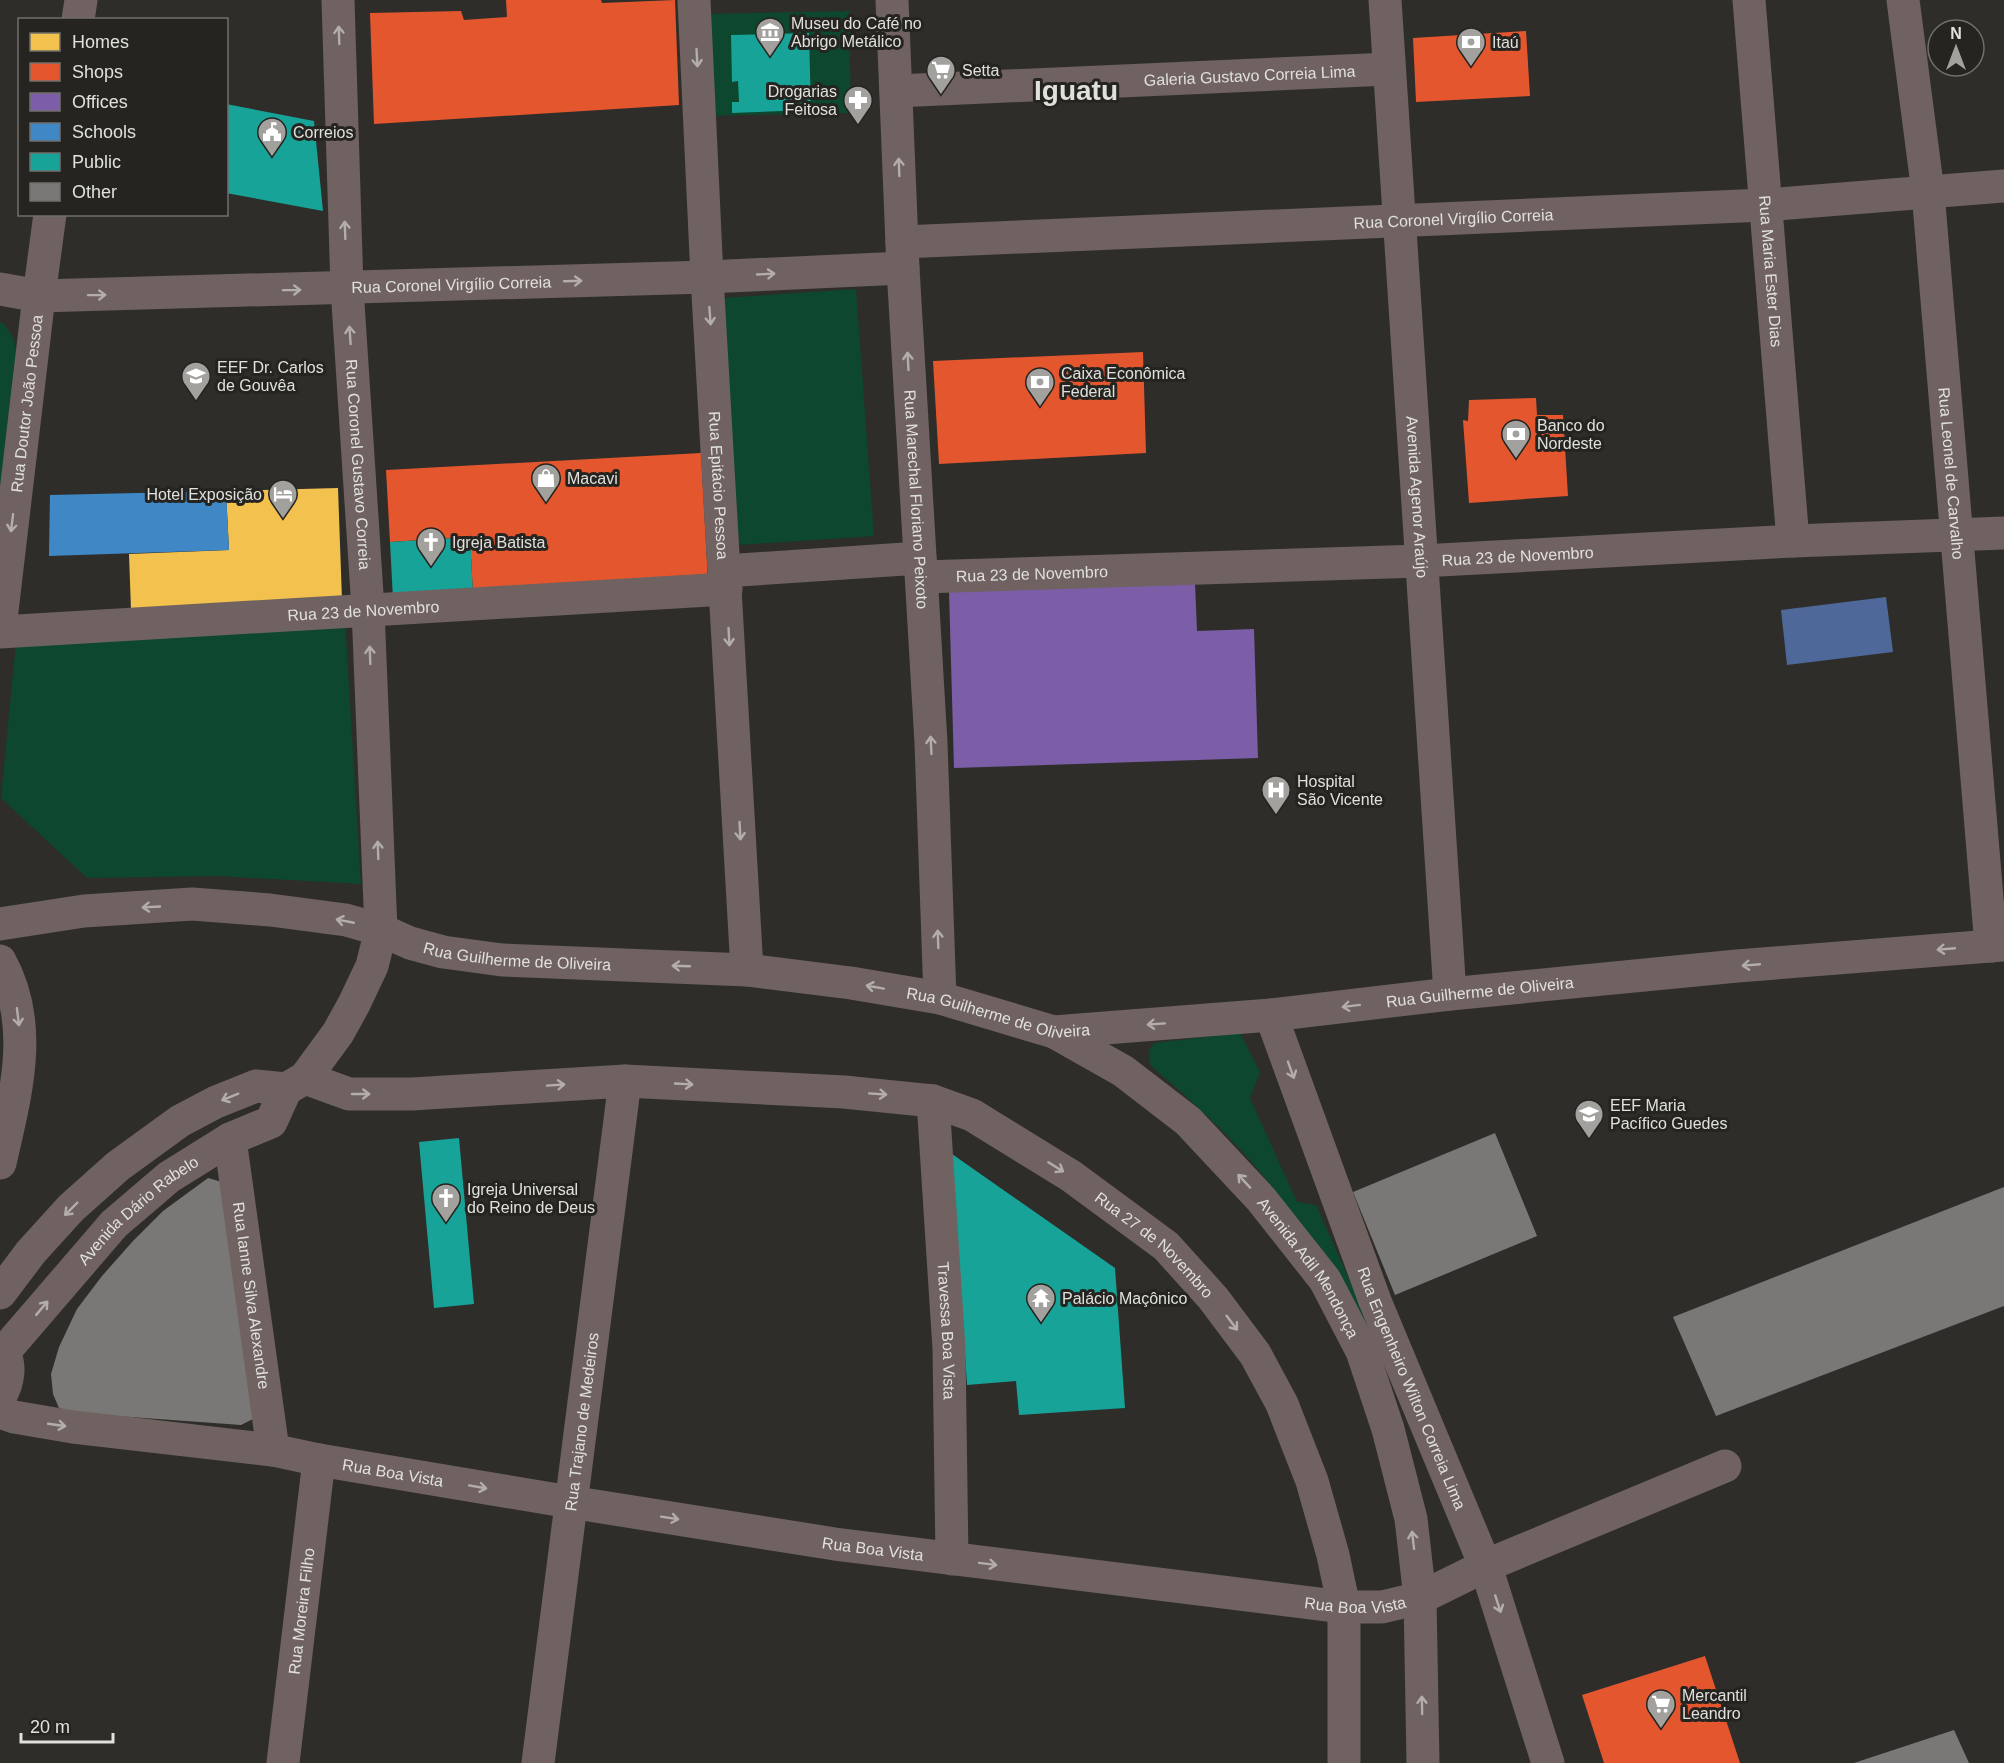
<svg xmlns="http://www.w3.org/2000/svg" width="2004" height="1763" viewBox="0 0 2004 1763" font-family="Helvetica,sans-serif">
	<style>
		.green { fill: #0d472d }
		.water { fill: #4e689a }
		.homes { fill: #f2c14e }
		.shops { fill: #e4572e }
		.offices { fill: #7b5ea7 }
		.schools { fill: #3f88c5 }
		.public { fill: #17a398 }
		.building { fill: #7a7876 }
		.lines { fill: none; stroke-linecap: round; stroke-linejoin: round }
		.minor { stroke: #6f6260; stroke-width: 33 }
		.major { stroke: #6f6260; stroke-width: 33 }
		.oneway { stroke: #b3aeaa }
		.labels { text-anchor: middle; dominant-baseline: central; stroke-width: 6; stroke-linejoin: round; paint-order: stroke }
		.poi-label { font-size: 16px; fill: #e0e0dc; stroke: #252420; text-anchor: start }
		.street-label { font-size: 16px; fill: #e0e0dc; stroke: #252420 }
		.town-label { font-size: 28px; font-weight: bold; fill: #e0e0dc; stroke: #252420 }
	</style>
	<rect width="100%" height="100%" fill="#2e2d2a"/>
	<g class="green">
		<path d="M849,11L851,113L703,116L701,14Z"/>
		<path d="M856,289L874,536L739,545L721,298Z"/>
		<path d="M0,322L4,324L14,339L19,373L0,527Z"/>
		<path d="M345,621L361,884L217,876L87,878L1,798L16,642Z"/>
		<path d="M1240,1033L1260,1072L1250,1098L1297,1202L1316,1205L1384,1357C1346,1297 1310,1233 1265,1178C1231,1136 1192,1101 1151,1066C1148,1056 1147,1051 1154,1043Z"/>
	</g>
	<path class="water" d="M1886,597L1893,652L1787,665L1781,610Z"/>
	<path class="homes" d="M338,488L342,600L131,610L129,554L229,550L226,491Z"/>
	<g class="shops">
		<path d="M506,0H601L602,3L675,0L679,105L374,124L370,13L461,11L464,20L507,17Z"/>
		<path d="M1526,31L1530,96L1416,102L1413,38Z"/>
		<path d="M1143,352L1146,453L939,464L933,361Z"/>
		<path d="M1536,398L1537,415H1563L1568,496L1469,503L1463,420L1468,421L1469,400Z"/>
		<path d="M701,453L708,581L473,594L470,537L390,542L386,470Z"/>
		<path d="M1705,1656L1740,1763H1604L1582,1695Z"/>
	</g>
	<path class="offices" d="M1195,583L1197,631L1254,629L1258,758L954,768L949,591Z"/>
	<path class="schools" d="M226,491L229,550L49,556L50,495Z"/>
	<g class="public">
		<path d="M809,33L811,110L732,113V102H739L738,81L732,82L731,35Z"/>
		<path d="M226,104L314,121L323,211L226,193Z"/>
		<path d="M470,537L473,594L393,599L390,542Z"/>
		<path d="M459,1138L474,1304L434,1308L419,1142Z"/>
		<path d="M952,1154L1115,1268L1125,1408L1019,1415L1016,1381L967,1385Z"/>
	</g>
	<g class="building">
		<path d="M1495,1133L1537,1236L1395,1295L1353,1192Z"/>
		<path d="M208,1178L222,1182L257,1417L241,1425L75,1413L59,1408L53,1394L51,1374L59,1347L77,1309L102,1276L133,1241L163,1211Z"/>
		<path d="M2004,1187V1306L1716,1416L1673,1317Z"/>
		<path d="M1954,1730L1969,1763H1854Z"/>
	</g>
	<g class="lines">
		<g class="minor">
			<path id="s1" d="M338,0L347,288L368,609L381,930"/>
			<path id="s2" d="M694,0L707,277L747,970"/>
			<path id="s3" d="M1385,0L1450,994"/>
			<path id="s4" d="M1749,0L1793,541"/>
			<path id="s5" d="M1903,0L1928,192L1991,946"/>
			<path id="s6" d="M896,91L1389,69"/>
			<path id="s7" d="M902,242L1765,205L2004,186"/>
			<path id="s8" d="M0,289L39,296L707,277L903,268"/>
			<path d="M725,571L920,558"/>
			<path id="s9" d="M922,577L1421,561L1793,541L2004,533"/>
			<path id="s10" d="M0,632L726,589"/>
			<path id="s11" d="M933,1101L949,1349L952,1559"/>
			<path id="s12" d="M230,1139L273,1450"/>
			<path id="s13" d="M0,1412L14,1417L73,1427L273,1450L319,1460L570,1502L835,1544L1344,1607H1382L1420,1598L1485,1566L1725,1466"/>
			<path id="s14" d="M283,1763L319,1460"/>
			<path id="s15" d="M538,1763L625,1081"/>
		</g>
		<g class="major">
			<path id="s16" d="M892,0L903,268L931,743L940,998"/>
			<path d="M78,20L81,0"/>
			<path id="s17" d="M0,628L39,296L50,214"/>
			<path id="s18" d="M0,924L84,911L192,904L270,910L346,920L381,930L410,943L443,952L502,960L747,970L851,983L940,998L1054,1032L1271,1015L1450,994L1737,966L2004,945"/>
			<path d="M0,961C36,1026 15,1096 0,1163"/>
			<path id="s19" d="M1271,1015L1375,1301L1487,1570L1548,1763"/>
			<path id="s20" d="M1054,1032L1123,1071L1188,1121L1261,1199L1325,1280L1362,1351L1388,1429L1411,1519L1420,1598L1423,1763"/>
			<path id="s21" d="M305,1078L349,1094H412L625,1081L844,1092L933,1101L972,1115L1071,1176L1166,1246L1213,1298L1255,1354L1282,1404L1312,1481L1333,1555L1344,1607V1763"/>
			<path d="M0,1293L31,1252L71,1208L118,1166L180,1121L216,1102L256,1086L286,1089L305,1078L338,1033L354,1004L372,966L381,930"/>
			<path d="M0,1349C13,1362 8,1383 0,1397"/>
			<path id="s22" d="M4,1352L114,1224L169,1177L230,1139L271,1122L286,1089"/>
		</g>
	</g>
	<defs><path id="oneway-shaft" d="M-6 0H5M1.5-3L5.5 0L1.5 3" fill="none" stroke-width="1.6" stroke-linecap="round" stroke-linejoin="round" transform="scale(1.5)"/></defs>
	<g class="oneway">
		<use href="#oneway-shaft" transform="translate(339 35) rotate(-92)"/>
		<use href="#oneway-shaft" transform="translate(697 58) rotate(87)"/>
		<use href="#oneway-shaft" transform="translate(899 167) rotate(-92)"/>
		<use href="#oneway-shaft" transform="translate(345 230) rotate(-92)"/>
		<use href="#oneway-shaft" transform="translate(766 274) rotate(-3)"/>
		<use href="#oneway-shaft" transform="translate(573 281) rotate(-2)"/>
		<use href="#oneway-shaft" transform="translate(292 290) rotate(-1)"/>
		<use href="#oneway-shaft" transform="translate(97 295) rotate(-1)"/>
		<use href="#oneway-shaft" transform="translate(710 316) rotate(86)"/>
		<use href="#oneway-shaft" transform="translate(350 335) rotate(-94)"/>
		<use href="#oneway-shaft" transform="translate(908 361) rotate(-93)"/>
		<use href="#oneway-shaft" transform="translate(12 523) rotate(97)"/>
		<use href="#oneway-shaft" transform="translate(729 637) rotate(87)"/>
		<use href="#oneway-shaft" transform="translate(370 655) rotate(-92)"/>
		<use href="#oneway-shaft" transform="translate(931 745) rotate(-93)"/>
		<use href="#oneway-shaft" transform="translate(740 831) rotate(87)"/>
		<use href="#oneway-shaft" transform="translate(378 850) rotate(-92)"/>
		<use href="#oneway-shaft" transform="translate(151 907) rotate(177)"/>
		<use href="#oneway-shaft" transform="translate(345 921) rotate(-169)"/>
		<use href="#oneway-shaft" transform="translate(938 939) rotate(-92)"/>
		<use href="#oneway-shaft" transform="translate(1946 949) rotate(175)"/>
		<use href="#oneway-shaft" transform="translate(1751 965) rotate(175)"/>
		<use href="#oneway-shaft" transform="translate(681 966) rotate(-178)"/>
		<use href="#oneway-shaft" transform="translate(875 987) rotate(-170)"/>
		<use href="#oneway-shaft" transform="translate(1351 1006) rotate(173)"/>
		<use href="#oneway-shaft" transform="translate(18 1017) rotate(83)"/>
		<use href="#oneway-shaft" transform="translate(1156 1024) rotate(176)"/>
		<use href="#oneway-shaft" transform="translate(1291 1070) rotate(70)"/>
		<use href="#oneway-shaft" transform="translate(684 1084) rotate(3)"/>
		<use href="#oneway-shaft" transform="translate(556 1085) rotate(-4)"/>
		<use href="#oneway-shaft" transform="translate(361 1094)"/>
		<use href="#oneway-shaft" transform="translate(878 1094) rotate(4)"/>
		<use href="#oneway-shaft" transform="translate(230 1097) rotate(158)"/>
		<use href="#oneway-shaft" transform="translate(1056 1167) rotate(32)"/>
		<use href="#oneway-shaft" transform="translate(1244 1181) rotate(-133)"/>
		<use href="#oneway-shaft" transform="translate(71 1209) rotate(135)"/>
		<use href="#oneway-shaft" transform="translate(42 1308) rotate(-50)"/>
		<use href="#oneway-shaft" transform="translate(1232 1323) rotate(53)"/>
		<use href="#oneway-shaft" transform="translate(57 1425) rotate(8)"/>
		<use href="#oneway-shaft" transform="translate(478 1487) rotate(10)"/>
		<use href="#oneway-shaft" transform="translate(670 1518) rotate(9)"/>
		<use href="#oneway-shaft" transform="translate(1413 1540) rotate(-97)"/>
		<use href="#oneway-shaft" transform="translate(988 1564) rotate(7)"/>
		<use href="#oneway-shaft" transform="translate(1498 1604) rotate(72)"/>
		<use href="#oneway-shaft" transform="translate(1422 1705) rotate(-91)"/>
	</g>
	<defs>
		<g id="museum-pin" transform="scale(1.5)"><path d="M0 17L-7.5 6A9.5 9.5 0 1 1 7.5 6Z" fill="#a2a19e" stroke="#252420"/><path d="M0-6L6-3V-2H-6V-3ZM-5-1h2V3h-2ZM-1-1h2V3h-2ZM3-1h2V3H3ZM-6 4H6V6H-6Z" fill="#fff"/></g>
		<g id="bank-pin" transform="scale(1.5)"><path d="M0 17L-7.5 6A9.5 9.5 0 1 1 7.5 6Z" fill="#a2a19e" stroke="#252420"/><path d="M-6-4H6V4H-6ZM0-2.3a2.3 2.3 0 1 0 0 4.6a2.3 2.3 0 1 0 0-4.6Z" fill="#fff"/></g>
		<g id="supermarket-pin" transform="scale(1.5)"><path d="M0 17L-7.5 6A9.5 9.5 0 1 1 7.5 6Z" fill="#a2a19e" stroke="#252420"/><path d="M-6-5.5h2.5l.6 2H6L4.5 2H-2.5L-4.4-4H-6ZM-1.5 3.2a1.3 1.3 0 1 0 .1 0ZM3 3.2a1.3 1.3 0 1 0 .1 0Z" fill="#fff"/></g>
		<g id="pharmacy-pin" transform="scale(1.5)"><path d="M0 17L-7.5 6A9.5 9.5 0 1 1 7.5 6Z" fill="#a2a19e" stroke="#252420"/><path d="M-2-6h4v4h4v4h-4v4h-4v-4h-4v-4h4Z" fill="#fff"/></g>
		<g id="civic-pin" transform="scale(1.5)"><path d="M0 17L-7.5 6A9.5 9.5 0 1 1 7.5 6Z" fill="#a2a19e" stroke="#252420"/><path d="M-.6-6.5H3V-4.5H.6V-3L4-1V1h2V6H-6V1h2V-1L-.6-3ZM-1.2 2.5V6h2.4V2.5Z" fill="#fff"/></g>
		<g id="school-pin" transform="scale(1.5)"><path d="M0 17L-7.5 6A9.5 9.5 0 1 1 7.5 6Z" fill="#a2a19e" stroke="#252420"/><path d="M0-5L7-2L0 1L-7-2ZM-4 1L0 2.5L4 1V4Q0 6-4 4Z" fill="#fff"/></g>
		<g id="shop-pin" transform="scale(1.5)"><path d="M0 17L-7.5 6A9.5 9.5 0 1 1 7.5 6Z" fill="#a2a19e" stroke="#252420"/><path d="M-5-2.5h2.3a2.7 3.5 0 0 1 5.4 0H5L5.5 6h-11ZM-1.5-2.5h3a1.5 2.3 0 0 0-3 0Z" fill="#fff"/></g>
		<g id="hotel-pin" transform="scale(1.5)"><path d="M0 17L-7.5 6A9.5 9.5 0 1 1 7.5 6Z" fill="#a2a19e" stroke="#252420"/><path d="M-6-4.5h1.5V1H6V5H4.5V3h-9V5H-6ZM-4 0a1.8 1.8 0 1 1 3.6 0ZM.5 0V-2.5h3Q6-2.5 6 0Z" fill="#fff"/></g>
		<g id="church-pin" transform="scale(1.5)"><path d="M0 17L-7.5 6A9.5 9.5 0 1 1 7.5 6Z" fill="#a2a19e" stroke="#252420"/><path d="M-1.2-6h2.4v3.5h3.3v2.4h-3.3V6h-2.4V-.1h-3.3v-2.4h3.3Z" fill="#fff"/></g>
		<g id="hospital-pin" transform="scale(1.5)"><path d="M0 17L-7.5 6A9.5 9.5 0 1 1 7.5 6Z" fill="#a2a19e" stroke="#252420"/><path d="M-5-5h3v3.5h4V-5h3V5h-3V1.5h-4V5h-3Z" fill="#fff"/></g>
		<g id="temple-pin" transform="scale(1.5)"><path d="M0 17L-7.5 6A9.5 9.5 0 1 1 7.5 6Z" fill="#a2a19e" stroke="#252420"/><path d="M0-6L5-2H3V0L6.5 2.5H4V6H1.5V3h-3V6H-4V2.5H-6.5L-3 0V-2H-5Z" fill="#fff"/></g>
	</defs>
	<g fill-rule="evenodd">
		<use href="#museum-pin" x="770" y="32"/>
		<use href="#bank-pin" x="1471" y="42"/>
		<use href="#supermarket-pin" x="941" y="70"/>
		<use href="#pharmacy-pin" x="858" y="100"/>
		<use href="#civic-pin" x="272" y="132"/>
		<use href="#school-pin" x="196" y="376"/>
		<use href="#bank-pin" x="1040" y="382"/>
		<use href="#bank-pin" x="1516" y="434"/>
		<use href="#shop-pin" x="546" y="478"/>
		<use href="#hotel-pin" x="283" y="494"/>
		<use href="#church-pin" x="431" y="542"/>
		<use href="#hospital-pin" x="1276" y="790"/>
		<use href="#school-pin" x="1589" y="1114"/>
		<use href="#church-pin" x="446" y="1198"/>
		<use href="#temple-pin" x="1041" y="1298"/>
		<use href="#supermarket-pin" x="1661" y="1704"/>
	</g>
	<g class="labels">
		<g class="poi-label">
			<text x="791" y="23">Museu do Café no<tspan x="791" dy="18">Abrigo Metálico</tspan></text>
			<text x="1492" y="42">Itaú</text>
			<text x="962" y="70">Setta</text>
			<text x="837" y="91" text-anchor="end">Drogarias<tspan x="837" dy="18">Feitosa</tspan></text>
			<text x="293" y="132">Correios</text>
			<text x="217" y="367">EEF Dr. Carlos<tspan x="217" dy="18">de Gouvêa</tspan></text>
			<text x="1061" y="373">Caixa Econômica<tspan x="1061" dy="18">Federal</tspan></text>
			<text x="1537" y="425">Banco do<tspan x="1537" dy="18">Nordeste</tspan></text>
			<text x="567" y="478">Macavi</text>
			<text x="262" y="494" text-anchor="end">Hotel Exposição</text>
			<text x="452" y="542">Igreja Batista</text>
			<text x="1297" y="781">Hospital<tspan x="1297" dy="18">São Vicente</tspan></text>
			<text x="1610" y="1105">EEF Maria<tspan x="1610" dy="18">Pacífico Guedes</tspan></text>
			<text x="467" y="1189">Igreja Universal<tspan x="467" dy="18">do Reino de Deus</tspan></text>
			<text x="1062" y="1298">Palácio Maçônico</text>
			<text x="1682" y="1695">Mercantil<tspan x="1682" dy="18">Leandro</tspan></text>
		</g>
		<g class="street-label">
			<text stroke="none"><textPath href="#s6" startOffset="354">Galeria Gustavo Correia Lima</textPath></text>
			<text stroke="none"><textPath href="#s7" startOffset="552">Rua Coronel Virgílio Correia</textPath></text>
			<text stroke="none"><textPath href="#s4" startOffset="272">Rua Maria Ester Dias</textPath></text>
			<text stroke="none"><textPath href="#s8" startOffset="452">Rua Coronel Virgílio Correia</textPath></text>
			<text stroke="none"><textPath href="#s17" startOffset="226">Rua Doutor João Pessoa</textPath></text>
			<text stroke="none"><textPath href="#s1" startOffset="465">Rua Coronel Gustavo Correia</textPath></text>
			<text stroke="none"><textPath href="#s5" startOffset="476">Rua Leonel de Carvalho</textPath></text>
			<text stroke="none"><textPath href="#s2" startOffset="486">Rua Epitácio Pessoa</textPath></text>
			<text stroke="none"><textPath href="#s3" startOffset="498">Avenida Agenor Araújo</textPath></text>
			<text stroke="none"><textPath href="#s16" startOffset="500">Rua Marechal Floriano Peixoto</textPath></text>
			<text stroke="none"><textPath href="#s9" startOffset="596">Rua 23 de Novembro</textPath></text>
			<text stroke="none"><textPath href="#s9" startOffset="110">Rua 23 de Novembro</textPath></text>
			<text stroke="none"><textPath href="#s10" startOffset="364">Rua 23 de Novembro</textPath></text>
			<text stroke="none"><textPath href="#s18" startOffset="525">Rua Guilherme de Oliveira</textPath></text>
			<text stroke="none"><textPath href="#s18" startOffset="1497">Rua Guilherme de Oliveira</textPath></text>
			<text stroke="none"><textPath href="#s18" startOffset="1011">Rua Guilherme de Oliveira</textPath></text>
			<text stroke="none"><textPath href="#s22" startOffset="196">Avenida Dário Rabelo</textPath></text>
			<text stroke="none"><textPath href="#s21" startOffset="898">Rua 27 de Novembro</textPath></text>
			<text stroke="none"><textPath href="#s20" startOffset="352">Avenida Adil Mendonça</textPath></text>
			<text stroke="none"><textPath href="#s12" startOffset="158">Rua Ianne Silva Alexandre</textPath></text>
			<text stroke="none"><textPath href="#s11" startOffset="230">Travessa Boa Vista</textPath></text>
			<text stroke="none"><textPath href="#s19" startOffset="399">Rua Engenheiro Wilton Correia Lima</textPath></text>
			<text stroke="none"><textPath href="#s15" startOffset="344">Rua Trajano de Medeiros</textPath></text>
			<text stroke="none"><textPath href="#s13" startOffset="398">Rua Boa Vista</textPath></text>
			<text stroke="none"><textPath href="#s13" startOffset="884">Rua Boa Vista</textPath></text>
			<text stroke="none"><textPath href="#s13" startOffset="1370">Rua Boa Vista</textPath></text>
			<text stroke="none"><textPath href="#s14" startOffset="153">Rua Moreira Filho</textPath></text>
		</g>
		<g class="town-label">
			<text x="1076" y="90">Iguatu</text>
		</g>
	</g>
	<rect x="18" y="18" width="210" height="198" fill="#252420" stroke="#706f6b" stroke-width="1.5"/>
	<rect x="30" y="33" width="30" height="18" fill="#f2c14e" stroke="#706f6b" stroke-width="1.5"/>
	<text x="72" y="48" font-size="18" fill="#e0e0dc">Homes</text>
	<rect x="30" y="63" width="30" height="18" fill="#e4572e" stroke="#706f6b" stroke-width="1.5"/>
	<text x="72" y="78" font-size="18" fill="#e0e0dc">Shops</text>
	<rect x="30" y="93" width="30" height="18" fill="#7b5ea7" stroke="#706f6b" stroke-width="1.5"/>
	<text x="72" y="108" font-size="18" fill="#e0e0dc">Offices</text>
	<rect x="30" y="123" width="30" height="18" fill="#3f88c5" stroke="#706f6b" stroke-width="1.5"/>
	<text x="72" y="138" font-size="18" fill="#e0e0dc">Schools</text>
	<rect x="30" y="153" width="30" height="18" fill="#17a398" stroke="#706f6b" stroke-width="1.5"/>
	<text x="72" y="168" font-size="18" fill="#e0e0dc">Public</text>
	<rect x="30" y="183" width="30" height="18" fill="#7a7876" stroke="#706f6b" stroke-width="1.5"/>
	<text x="72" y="198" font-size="18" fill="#e0e0dc">Other</text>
	<g transform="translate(1956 48)"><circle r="28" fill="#252420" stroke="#706f6b" stroke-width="1.5"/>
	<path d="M0-4.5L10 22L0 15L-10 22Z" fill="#a2a19e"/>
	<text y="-9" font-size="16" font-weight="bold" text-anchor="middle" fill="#e0e0dc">N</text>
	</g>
	<path d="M21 1733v9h92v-9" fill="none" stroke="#e0e0dc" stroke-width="3"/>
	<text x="30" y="1733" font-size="18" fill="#e0e0dc" stroke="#252420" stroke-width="4.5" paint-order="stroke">20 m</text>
</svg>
